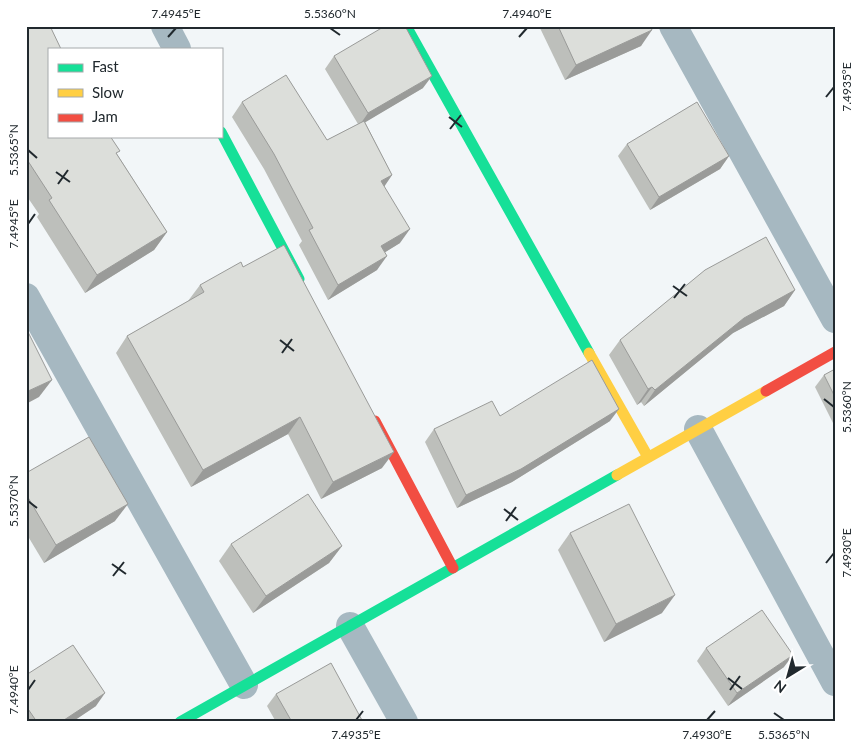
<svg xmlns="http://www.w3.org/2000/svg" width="861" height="748" viewBox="0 0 861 748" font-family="Lato,sans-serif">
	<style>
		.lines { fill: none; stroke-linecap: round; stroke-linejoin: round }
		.street { stroke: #a6b8c1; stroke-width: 28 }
		.fast { stroke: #16e098; stroke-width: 11 }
		.slow { stroke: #ffcf43; stroke-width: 11 }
		.jam { stroke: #f24e42; stroke-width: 11 }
		.wall { fill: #bdbfbb }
		.shaded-wall { fill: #9a9b99 }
		.building { fill: #dcdeda; stroke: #9a9b99 }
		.ticks { fill: none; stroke: #21292e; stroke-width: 2 }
		.neatline { fill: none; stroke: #21292e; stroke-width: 2 }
		.ticks-label { font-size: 12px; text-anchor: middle; fill: #21292e }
	</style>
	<rect width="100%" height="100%" fill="#f2f6f8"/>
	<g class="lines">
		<g class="street">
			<path d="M165,26L177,49"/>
			<path d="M673,26L835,319"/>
			<path d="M26,297L244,685"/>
			<path d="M698,429L835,682"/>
			<path d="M350,626L404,722"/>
		</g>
		<g class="fast">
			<path d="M406,26L589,353"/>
			<path d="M221,132L299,279"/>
			<path d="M180,722L617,475"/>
		</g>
		<g class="slow">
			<path d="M589,353L648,457"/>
			<path d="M617,475L766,391"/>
		</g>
		<g class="jam">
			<path d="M766,391L835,352"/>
			<path d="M375,421L453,568"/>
		</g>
	</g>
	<g class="wall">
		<path d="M26,26L49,49L117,154L167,232L154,250L85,293L37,217L39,214L26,195Z"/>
		<path d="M539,26H650L641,46L565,80Z"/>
		<path d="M334,56L423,88L365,122L392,175L384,186L400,243L385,252L377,270L328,300L299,245L302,241L264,169L232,117L242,102L327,140L358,124L325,69Z"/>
		<path d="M627,144L729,156L720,169L650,210L618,156Z"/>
		<path d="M243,267L382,468L321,499L288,434L191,487L116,353L127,336L188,301L200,285Z"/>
		<path d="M795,290L784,306L733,333L644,406L641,402L637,405L609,355L620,340Z"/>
		<path d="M835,369V427L815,387L824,375Z"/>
		<path d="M500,416L610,421L512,482L457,508L425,442L434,429Z"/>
		<path d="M26,473L115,521L44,563L26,533Z"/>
		<path d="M570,533L662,613L604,642L558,550Z"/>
		<path d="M231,544L342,546L329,563L253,613L219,561Z"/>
		<path d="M706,648L784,667L728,706L697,661Z"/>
		<path d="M26,675L96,706L72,722H26Z"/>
		<path d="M276,694L363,722H276L267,706Z"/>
	</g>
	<g class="shaded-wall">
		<path d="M652,30L641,46L565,80L576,65Z"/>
		<path d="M432,76L423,88L359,126L368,113Z"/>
		<path d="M729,156L720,169L650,210L659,197Z"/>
		<path d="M392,175L382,190L381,181Z"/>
		<path d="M410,229L400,243L371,261L381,246Z"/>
		<path d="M167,232L154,250L85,293L97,275Z"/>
		<path d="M387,256L377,270L328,300L338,285Z"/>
		<path d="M795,290L784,306L733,333L644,406L655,390L744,318Z"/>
		<path d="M52,380L39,397L26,404V392Z"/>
		<path d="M652,387L641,402L637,405L648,389Z"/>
		<path d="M619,409L610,421L512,482L457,508L466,495Z"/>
		<path d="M300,417L288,434L191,487L203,470Z"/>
		<path d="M394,452L382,468L321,499L333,482Z"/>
		<path d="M128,504L115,521L44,563L56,545Z"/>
		<path d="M342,546L329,563L253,613L266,596Z"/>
		<path d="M675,595L662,613L604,642L616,624Z"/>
		<path d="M793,655L784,667L728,706L737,693Z"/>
		<path d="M105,693L96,706L72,722H61Z"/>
	</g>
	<g class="building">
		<path d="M26,26H50L61,49H49V136H110L120,151L116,153L167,232L97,275L49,200L52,198L26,158Z"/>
		<path d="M385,26H405L432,76L368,113L334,56Z"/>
		<path d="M558,26H650L652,30L576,65Z"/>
		<path d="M286,75L327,140L364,121L392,175L381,181L410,229L381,246L387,256L338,285L309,230L313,228L274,154L242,102Z"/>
		<path d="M697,102L729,156L659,197L627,144Z"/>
		<path d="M766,237L795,290L744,318L655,390L652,387L648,389L620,340L705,270Z"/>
		<path d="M284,245L394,452L333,482L300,417L203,470L127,336L204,292L200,285L241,262L243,267Z"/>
		<path d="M26,328L52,380L26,392Z"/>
		<path d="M592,360L619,409L521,469L466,495L434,429L492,401L500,416Z"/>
		<path d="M835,369V397L824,375Z"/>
		<path d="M89,437L128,504L56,545L26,494V473Z"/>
		<path d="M308,494L342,546L266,596L231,544Z"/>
		<path d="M629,504L675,595L616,624L570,533Z"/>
		<path d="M762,610L793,655L737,693L706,648Z"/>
		<path d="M73,645L105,693L61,722H37L26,706V675Z"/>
		<path d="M331,663L363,722H292L276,694Z"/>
	</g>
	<path class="ticks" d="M330,28L340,35M168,37L176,28M519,37L527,28M826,97L834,87M449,117L462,127M450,129L461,115M28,150L37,158M56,172L70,182M58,184L68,170M28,224L35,214M673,286L687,296M674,298L685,284M280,340L294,351M282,353L292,339M824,399L834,407M28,501L37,508M504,509L518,520M506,521L516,507M826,563L834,553M112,564L126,574M113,576L124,562M728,678L742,689M28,690L35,680M730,690L740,676M774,713L784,720M356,720L363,711M707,720L715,711"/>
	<rect width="861" height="748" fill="none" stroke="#ffffff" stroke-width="55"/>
	<rect x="48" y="48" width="175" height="90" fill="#ffffff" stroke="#a6a9ab"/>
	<rect x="58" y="64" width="25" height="8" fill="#16e098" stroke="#a6a9ab"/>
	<text x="92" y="72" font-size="15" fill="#21292e">Fast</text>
	<rect x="58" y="89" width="25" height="8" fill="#ffcf43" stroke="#a6a9ab"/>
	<text x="92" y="98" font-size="15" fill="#21292e">Slow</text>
	<rect x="58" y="114" width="25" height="8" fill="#f24e42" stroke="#a6a9ab"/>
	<text x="92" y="122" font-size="15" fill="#21292e">Jam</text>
	<g transform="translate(788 676) rotate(217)" stroke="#ffffff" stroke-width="4" paint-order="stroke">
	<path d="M0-4L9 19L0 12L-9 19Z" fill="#21292e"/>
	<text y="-8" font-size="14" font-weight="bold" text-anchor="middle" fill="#21292e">N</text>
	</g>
	<rect x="28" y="28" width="806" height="692" class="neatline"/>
	<g class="ticks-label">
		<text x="176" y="18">7.4945°E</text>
		<text x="330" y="18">5.5360°N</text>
		<text x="527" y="18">7.4940°E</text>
		<text transform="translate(847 87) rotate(-90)" y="4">7.4935°E</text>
		<text transform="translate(14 150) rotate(-90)" y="4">5.5365°N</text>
		<text transform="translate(14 224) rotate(-90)" y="4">7.4945°E</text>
		<text transform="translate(847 407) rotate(-90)" y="4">5.5360°N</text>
		<text transform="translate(14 501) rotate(-90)" y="4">5.5370°N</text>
		<text transform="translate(847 553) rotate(-90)" y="4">7.4930°E</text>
		<text transform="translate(14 690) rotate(-90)" y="4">7.4940°E</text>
		<text x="356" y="739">7.4935°E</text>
		<text x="707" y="739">7.4930°E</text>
		<text x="784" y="739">5.5365°N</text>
	</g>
</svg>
